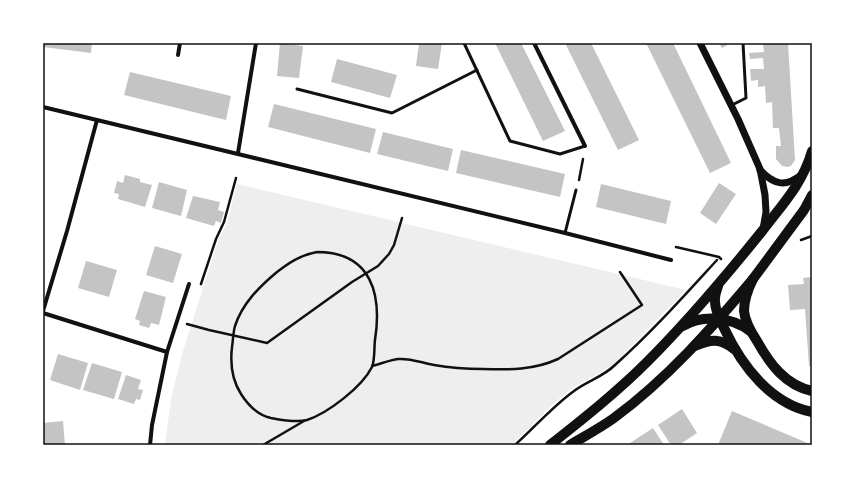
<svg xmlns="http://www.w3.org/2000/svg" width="855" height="488" viewBox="0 0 855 488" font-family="'Libre Baskerville',serif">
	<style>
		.green { fill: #eee }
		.building { fill: #c4c4c4 }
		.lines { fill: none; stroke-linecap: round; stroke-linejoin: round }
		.path { stroke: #111; stroke-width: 2.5 }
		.service { stroke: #111; stroke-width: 3 }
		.minor { stroke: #111; stroke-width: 4 }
		.tertiary { stroke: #111; stroke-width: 7 }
		.primary { stroke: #111; stroke-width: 10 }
		.neatline { fill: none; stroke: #111; stroke-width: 1.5 }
	</style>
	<rect width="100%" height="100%" fill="#fff"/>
	<path class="green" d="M237,184L686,290L614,364C602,373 589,378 576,386C553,401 532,426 512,445H165L171,399L183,351L218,241L227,223Z"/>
	<g class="building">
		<path d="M43,43H92L91,53L43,47Z"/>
		<path d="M280,43L303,46L299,78L277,76Z"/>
		<path d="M419,43H442L438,69L416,66Z"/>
		<path d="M495,43H521L565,131L543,141Z"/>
		<path d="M565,43H591L639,140L618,150Z"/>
		<path d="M646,43H673L731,163L710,173Z"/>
		<path d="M719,43H731L722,48Z"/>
		<path d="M763,43H788L795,160L791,166L788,167L782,166L776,159V146H781L779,128H773L772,102L766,103L765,86L758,87V80L751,81L750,69H764L763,58L750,59L749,53L764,52Z"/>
		<path d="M337,59L397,75L390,98L331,82Z"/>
		<path d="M130,72L231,96L226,120L124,95Z"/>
		<path d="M274,104L376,129L370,153L268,127Z"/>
		<path d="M383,132L453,149L448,171L377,154Z"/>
		<path d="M461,150L565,174L560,197L456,173Z"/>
		<path d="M125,175L140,179V182L152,185L145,207L118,199L119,194L114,193L117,181L123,183Z"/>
		<path d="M159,182L187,190L181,216L152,208Z"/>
		<path d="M719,183L736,194L716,224L700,213Z"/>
		<path d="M601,184L671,201L666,224L596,207Z"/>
		<path d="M193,196L220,202L218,210L224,212L221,223L216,221L214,226L186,218Z"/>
		<path d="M155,246L182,254L173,283L146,275Z"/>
		<path d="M86,261L117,270L109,297L78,288Z"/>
		<path d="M812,277V366H809L805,309L790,310L788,285L804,284L803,278Z"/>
		<path d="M144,291L166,297L159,325L151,323L149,328L139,325L140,321L135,319Z"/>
		<path d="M58,354L88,363L80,390L50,380Z"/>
		<path d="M92,363L122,372L114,399L83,390Z"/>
		<path d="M126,375L141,380L138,389L143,390L140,400L136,399L134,404L118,399Z"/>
		<path d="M682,409L697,433L679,445H671L658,425Z"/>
		<path d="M732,411L812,445H718Z"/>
		<path d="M63,421L65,445H43V423Z"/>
		<path d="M653,428L664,445H627L630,443Z"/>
	</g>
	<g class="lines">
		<g class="path">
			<path d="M579,180L583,159"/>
			<path d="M801,240L812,236"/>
			<path d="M676,247L719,257L721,259"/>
			<path d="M317,252C372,252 382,295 375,340C374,348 375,360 372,367C362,387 328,413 307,420C296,423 282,420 271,418C257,415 248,405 241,394C232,380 230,364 232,347C233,341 233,333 235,326C242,304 259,287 277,272C290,262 301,255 317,252Z"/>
			<path d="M201,284L216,239L224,222L236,178"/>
			<path d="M187,324L209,330L267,343L352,282L378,266L389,254L394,245L402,218"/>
			<path d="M372,366C380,364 390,360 398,359C411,358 422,363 434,365C451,368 467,369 483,369C509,370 534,370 558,359L642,305L620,272"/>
			<path d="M263,445L304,421"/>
			<path d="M515,445C535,427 552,407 574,391C587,381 603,377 615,365C651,333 684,296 717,260"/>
		</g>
		<g class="service">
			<path d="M464,43L510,141L560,154L585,146"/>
			<path d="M297,89L392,113L477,70"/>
			<path d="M732,105L746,98L743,43"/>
			<path d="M565,233L576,190"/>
		</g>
		<g class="minor">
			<path d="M534,43L585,146"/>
			<path d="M178,55L180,43"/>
			<path d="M43,107L565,233L671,260"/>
			<path d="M238,153L256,43"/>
			<path d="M43,311L67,231L97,120"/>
			<path d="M43,313L167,352"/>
			<path d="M150,445L152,425L167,352L189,284"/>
		</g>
		<g class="tertiary">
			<path d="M700,43L738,119L760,169L765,195L766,212L763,229"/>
			<path d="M760,170C773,184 785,188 801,175"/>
		</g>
		<g class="primary">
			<path d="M812,195L804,210L753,279C748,289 744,299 744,311C745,322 751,332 757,341C770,364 785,385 812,391"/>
			<path d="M718,286C717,290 715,294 715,298C714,309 720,321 725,330C742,366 771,404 812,412"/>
			<path d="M683,326C703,314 732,317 750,331"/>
			<path d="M695,346C711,339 720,338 734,349"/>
			<path d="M550,445C583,419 617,392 647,362C688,321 726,276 763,230C782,205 803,183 812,151"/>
			<path d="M570,445C585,436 600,428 614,418C667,379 711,329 753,279"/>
		</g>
	</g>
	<rect width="855" height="488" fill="none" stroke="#ffffff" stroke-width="88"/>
	<rect x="44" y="44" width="767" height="400" class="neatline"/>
</svg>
